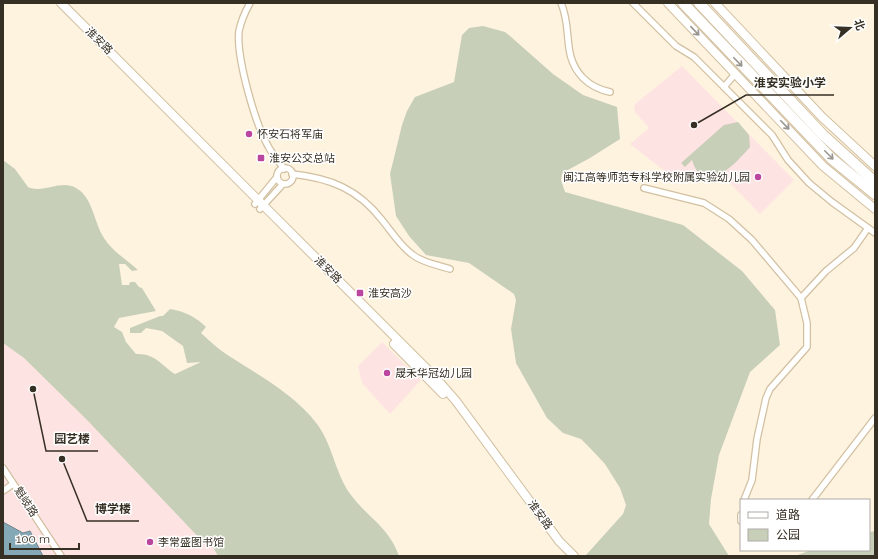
<svg xmlns="http://www.w3.org/2000/svg" width="878" height="559" viewBox="0 0 878 559" font-family="Raleway,'Noto Sans SC',sans-serif">
	<style>
		.education { fill: #fee3e3 }
		.green { fill: #c8cfb9 }
		.water { fill: #85a8b6; stroke: #6d848a }
		.lines { fill: none; stroke-linecap: round; stroke-linejoin: round }
		.street-casing { stroke: #d2c0a1; stroke-width: 8 }
		.secondary-casing { stroke: #d2c0a1; stroke-width: 10 }
		.highway-casing { stroke: #d2c0a1; stroke-width: 12 }
		.street { stroke: #fff; stroke-width: 5.5 }
		.secondary { stroke: #fff; stroke-width: 8 }
		.highway { stroke: #fff; stroke-width: 10 }
		.oneway { stroke: #9a9791 }
		.poi-dot { fill: #ba469f; stroke: #fff; stroke-width: 1.5 }
		.labels { text-anchor: middle; dominant-baseline: central; stroke-width: 3; stroke-linejoin: round; paint-order: stroke }
		.street-label { font-size: 11px; fill: #362f23; stroke: #fff }
		.poi-label { font-size: 11px; fill: #362f23; stroke: #fff; text-anchor: start }
		.leader { fill: none; stroke: #362f23; stroke-width: 1.5 }
		.callout-dot { fill: #362f23; stroke: #fff; stroke-width: 1.5 }
		.callout-label { font-size: 12px; text-anchor: middle; font-weight: bold; fill: #362f23; stroke: #fff; stroke-width: 3; stroke-linejoin: round; paint-order: stroke }
	</style>
	<rect width="100%" height="100%" fill="#fef3df"/>
	<g class="education">
		<path d="M682,66L794,180L760,214L722,175L714,183L666,172L630,144L649,128L635,112L634,108L635,104Z"/>
		<path d="M382,342L421,380L390,414L362,383L358,366Z"/>
		<path d="M3,343L24,358L88,421L203,542L208,539L218,556H3Z"/>
	</g>
	<g class="green">
		<path d="M483,26L505,32L510,36L553,74L583,95L617,107L620,139L590,158L566,171L562,174L561,180L565,192L683,225L742,271L775,310L780,345L750,372L719,455L711,499L709,524L729,556L586,555L623,514L626,505L620,488L605,464L589,447L581,439L563,433L547,418L516,363L511,329L516,300L514,294L469,263L426,255L409,236L396,216L390,174L402,125L407,111L415,97L454,82L462,35L469,28Z"/>
		<path d="M738,122L749,135L750,147C736,163 704,199 692,160L685,167L681,163L724,125Z"/>
		<path d="M3,160L15,169L28,187C43,194 61,179 76,188C93,197 94,223 104,238C112,251 127,260 138,270L132,271L125,264H119L122,285H129L130,282H135L139,287L142,288L156,311L119,318L114,327L122,332L126,342L136,354C155,353 161,365 175,374L201,362L187,363L183,346L162,331L146,328L141,333H130V328L160,316H163L170,309C184,311 196,317 206,327L201,333C209,340 217,348 226,354C258,375 294,393 317,424C333,445 335,474 351,495C368,518 389,527 399,556H218L208,539L203,542L88,421L24,358L3,343Z"/>
		<path d="M875,531V556H795L811,550H869V532Z"/>
	</g>
	<path class="water" d="M3,522L23,533L30,531L43,556H3Z"/>
	<g class="lines">
		<g class="street-casing">
			<g id="street">
				<path d="M250,3C245,12 241,21 239,31C236,57 255,123 268,146C272,154 279,161 284,169"/>
				<path d="M561,3C573,30 561,55 583,78C591,86 600,90 610,92"/>
				<path d="M633,3L676,46L694,57L772,135L788,160L809,183L832,202L875,233"/>
				<path d="M724,87L735,74"/>
				<circle cx="285" cy="176" r="8"/>
				<path d="M292,174C330,178 358,189 382,220C392,232 400,246 413,255C423,263 438,265 450,269"/>
				<path d="M644,188L704,203L729,219L752,240L801,298L807,323V347L770,389L766,398L757,439L752,480L744,500"/>
				<path d="M255,204L277,177"/>
				<path d="M260,209L283,184"/>
				<path d="M801,298L826,271L854,248L868,228"/>
				<path d="M3,468L61,556"/>
				<path d="M3,491L13,484"/>
				<path d="M812,500L875,418"/>
				<path d="M741,515V521"/>
			</g>
		</g>
		<g class="secondary-casing">
			<g id="secondary">
				<path d="M61,3L436,378L456,401L559,541L574,556"/>
				<path d="M668,3L823,166L875,209"/>
				<path d="M715,3L822,117L875,166"/>
				<path d="M394,344L443,394"/>
			</g>
		</g>
		<g class="highway-casing">
			<g id="highway">
				<path d="M683,3L832,159L875,194"/>
				<path d="M699,3L823,135L875,182"/>
			</g>
		</g>
		<use href="#street" class="street"/>
		<use href="#secondary" class="secondary"/>
		<use href="#highway" class="highway"/>
	</g>
	<defs><path id="oneway-shaft" d="M-6 0H5M1.5-3L5.5 0L1.5 3" fill="none" stroke-width="1.6" stroke-linecap="round" stroke-linejoin="round"/></defs>
	<g class="oneway">
		<use href="#oneway-shaft" transform="translate(695 31) rotate(47)"/>
		<use href="#oneway-shaft" transform="translate(738 62) rotate(46)"/>
		<use href="#oneway-shaft" transform="translate(785 125) rotate(46)"/>
		<use href="#oneway-shaft" transform="translate(829 155) rotate(45)"/>
	</g>
	<g class="poi-dot">
		<circle cx="249" cy="134" r="4"/>
		<rect x="257" y="154" width="8" height="8" rx="2"/>
		<circle cx="758" cy="177" r="4"/>
		<rect x="356" y="289" width="8" height="8" rx="2"/>
		<circle cx="387" cy="373" r="4"/>
		<circle cx="150" cy="542" r="4"/>
	</g>
	<g class="labels">
		<g class="street-label">
			<text transform="translate(99 41) rotate(45)">淮安路</text>
			<text transform="translate(328 270) rotate(45)">淮安路</text>
			<text transform="translate(26 502) rotate(57)">魁岐路</text>
			<text transform="translate(540 515) rotate(54)">淮安路</text>
		</g>
		<g class="poi-label">
			<text x="257" y="134">怀安石将军庙</text>
			<text x="269" y="158">淮安公交总站</text>
			<text x="750" y="177" text-anchor="end">闽江高等师范专科学校附属实验幼儿园</text>
			<text x="368" y="293">淮安高沙</text>
			<text x="395" y="373">晟禾华冠幼儿园</text>
			<text x="158" y="542">李常盛图书馆</text>
		</g>
	</g>
	<path class="leader" d="M694 125L746 95H834M33 389L46 451H98M62 459L87 521H139"/>
	<g class="callout-dot">
		<circle cx="694" cy="125" r="4"/>
		<circle cx="33" cy="389" r="4"/>
		<circle cx="62" cy="459" r="4"/>
	</g>
	<g class="callout-label">
		<text x="790" y="87">淮安实验小学</text>
		<text x="72" y="443">园艺楼</text>
		<text x="113" y="513">博学楼</text>
	</g>
	<rect width="878" height="559" fill="none" stroke="#362f23" stroke-width="8"/>
	<rect x="740" y="499" width="130" height="52" fill="#ffffff" stroke="#afaca7"/>
	<rect x="748" y="512" width="20" height="6" fill="#ffffff" stroke="#afaca7"/>
	<text x="776" y="519" font-size="12" fill="#362f23">道路</text>
	<rect x="748" y="529" width="20" height="12" fill="#c8cfb9" stroke="#afaca7"/>
	<text x="776" y="539" font-size="12" fill="#362f23">公园</text>
	<g transform="translate(850 28) rotate(71)" stroke="#ffffff" stroke-width="3" paint-order="stroke">
	<path d="M0-3L7 15L0 10L-7 15Z" fill="#362f23"/>
	<text y="-6" font-size="11" font-weight="bold" text-anchor="middle" fill="#362f23">北</text>
	</g>
	<path d="M10 543v6h69v-6" fill="none" stroke="#362f23" stroke-width="2"/>
	<text x="16" y="543" font-size="12" fill="#362f23" stroke="#ffffff" stroke-width="3" paint-order="stroke">100 m</text>
</svg>
